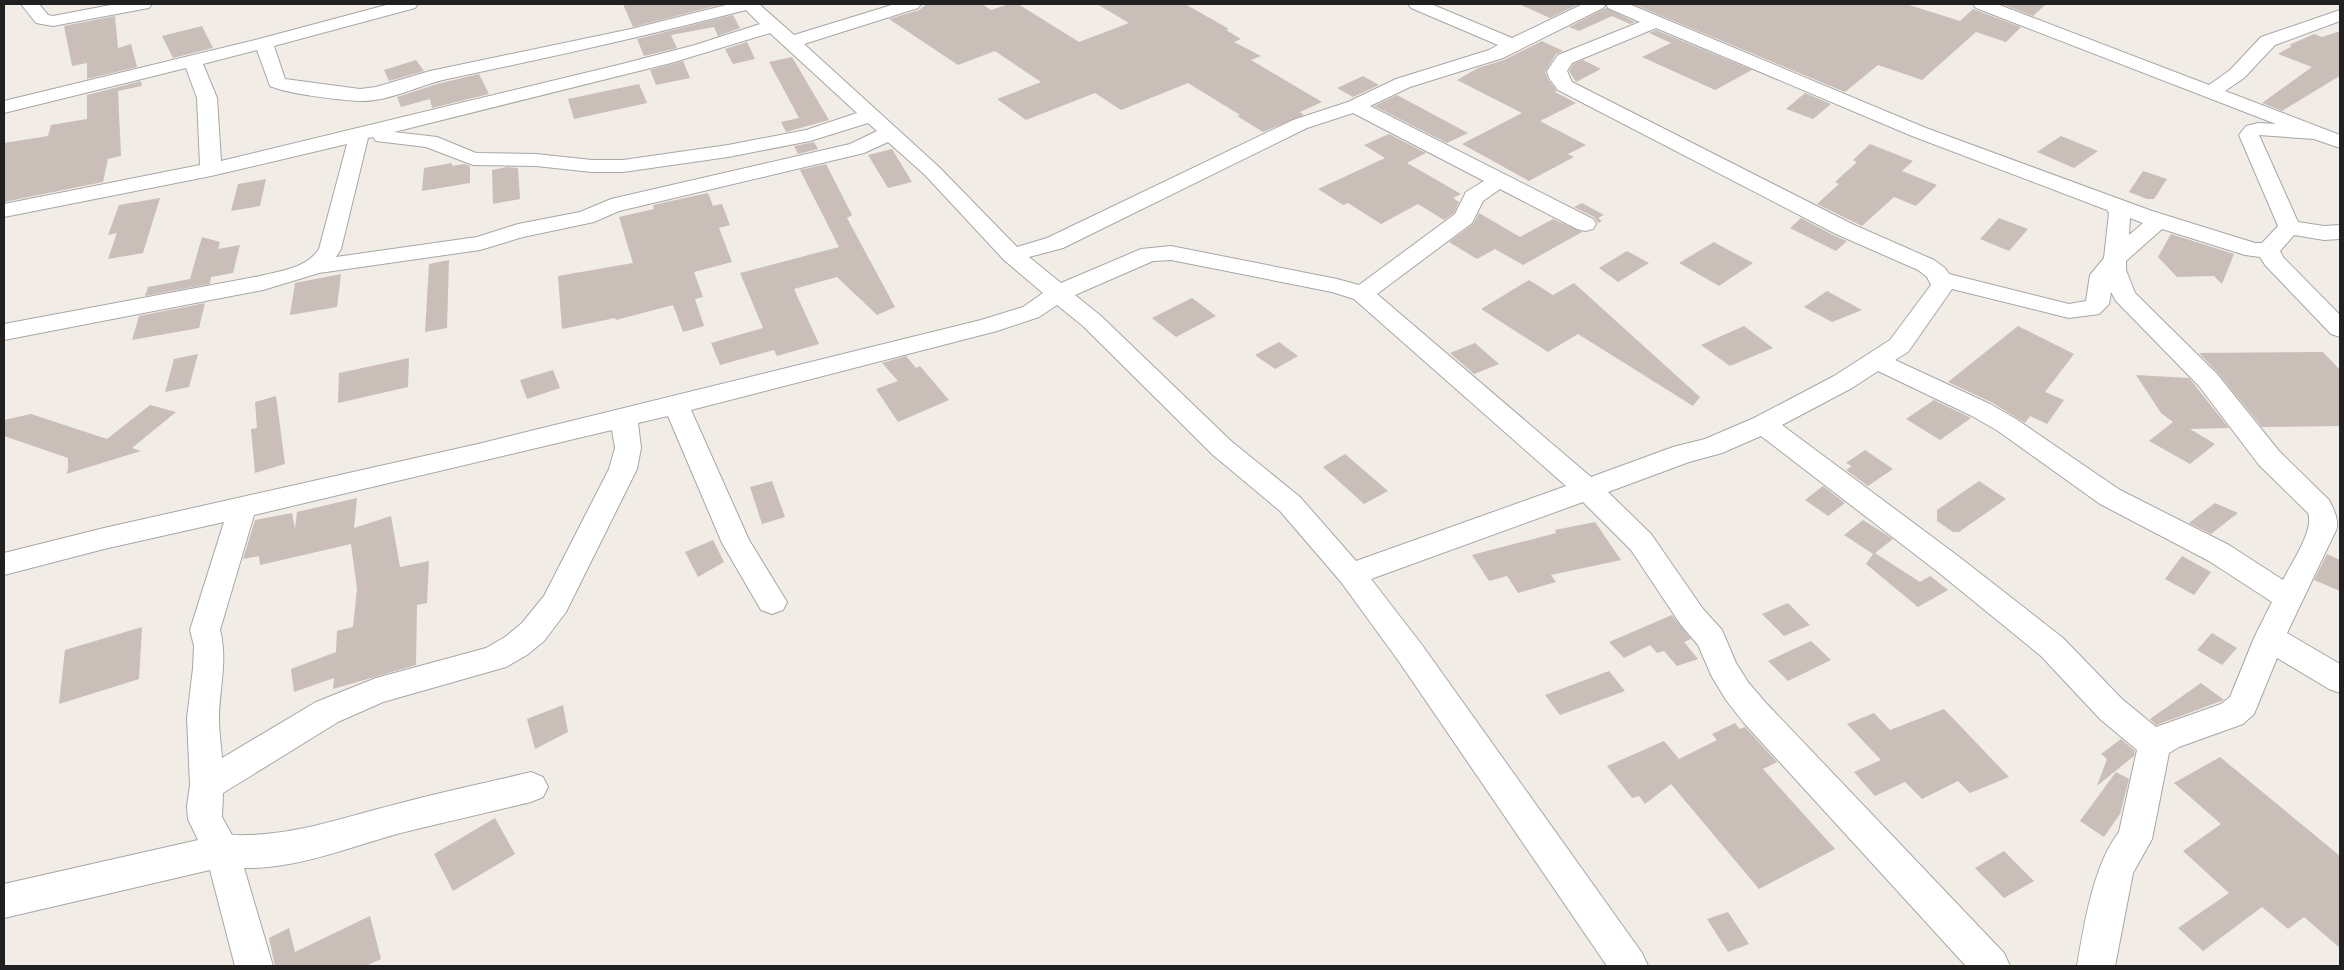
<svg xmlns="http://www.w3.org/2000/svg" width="2344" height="970" viewBox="0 0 2344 970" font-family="'Public Sans',sans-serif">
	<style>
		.building { fill: #cabeb8 }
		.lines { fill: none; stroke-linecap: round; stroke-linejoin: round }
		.minor-casing { stroke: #a7a7a7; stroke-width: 2 }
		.minor { fill: #fff; fill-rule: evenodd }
	</style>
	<rect width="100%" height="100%" fill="#f1ece5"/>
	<g class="building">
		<path d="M623,4H723L633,27Z"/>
		<path d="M927,4H982L991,10L1009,4H1018L1079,42L1129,23L1097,4H1185L1229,29L1226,30L1241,39L1234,42L1261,56L1251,60L1322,102L1300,112L1304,115L1263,132L1237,116L1240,115L1188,83L1121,110L1095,93L1026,120L997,99L1041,82L995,51L958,65L889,19L919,10Z"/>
		<path d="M1519,4H1579L1550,18Z"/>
		<path d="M1633,4H1906L1960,21L1973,9L2021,27L2006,42L1976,32L1922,80L1878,65L1845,92Z"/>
		<path d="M2002,4H2046L2033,16Z"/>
		<path d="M1606,8L1635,22L1630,24L1612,16L1579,31L1569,27Z"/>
		<path d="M733,15L740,28L718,36L714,27L671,35L677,48L644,56L637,39Z"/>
		<path d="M115,16L118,48L131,44L137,67L87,79V63L72,66L64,26Z"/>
		<path d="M202,26L213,48L173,58L162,36Z"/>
		<path d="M1656,30L1752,70L1715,90L1642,57L1671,43L1649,33Z"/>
		<path d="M2340,31V78L2338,77L2282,111L2262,103L2312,67L2278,54L2292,46L2289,45L2314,34L2322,37Z"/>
		<path d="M1542,41L1563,51L1556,54L1545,72L1548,79L1557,91L1555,92L1576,103L1540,121L1586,145L1568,154L1574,157L1529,181L1462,144L1522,113L1457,80L1478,68L1504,60Z"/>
		<path d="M747,42L755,59L733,64L725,49Z"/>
		<path d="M792,57L829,120L786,132L781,122L799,118L769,62Z"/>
		<path d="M416,60L424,71L389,81L384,70Z"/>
		<path d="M1583,60L1601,69L1576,82L1569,71L1573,64Z"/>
		<path d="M683,61L690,78L656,85L650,70Z"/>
		<path d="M479,74L489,94L432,108L430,99L401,107L397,97L437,84Z"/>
		<path d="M1363,76L1379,85L1353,97L1337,88Z"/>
		<path d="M141,81L142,86L118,91L121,156L108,159L103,182L4,202V143L48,136L51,125L87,119V95Z"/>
		<path d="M639,84L647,103L574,119L568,99Z"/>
		<path d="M1805,93L1831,104L1813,119L1786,109Z"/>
		<path d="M1397,95L1410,102L1468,133L1447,143L1374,106Z"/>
		<path d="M1389,134L1426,153L1407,163L1461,194L1453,198L1459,202L1454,213L1444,220L1418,204L1381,224L1348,203L1343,205L1318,189L1385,158L1364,145Z"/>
		<path d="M2061,136L2098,151L2074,168L2037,152Z"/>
		<path d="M814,142L818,149L798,154L794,146Z"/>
		<path d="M1870,144L1913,161L1902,171L1937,185L1916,206L1894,197L1862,226L1817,204L1839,184L1835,182L1857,162L1853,160Z"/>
		<path d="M892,149L912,182L888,188L868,155Z"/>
		<path d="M452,163V166L464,164L470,166V183L422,191L424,168Z"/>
		<path d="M826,164L852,215L847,218L895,307L877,315L837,277L794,289L819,344L777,356L774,350L720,365L711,343L763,328L740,273L839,247L800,170Z"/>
		<path d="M507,167L518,168L520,199L493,204L492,170Z"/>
		<path d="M2143,171L2167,179L2154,199H2147L2129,192Z"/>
		<path d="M266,179L260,206L231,211L238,184Z"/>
		<path d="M708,193L713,206L722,204L730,225L719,228L732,262L694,272L703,297L695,299L704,326L683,332L673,305L616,320L615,318L562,329L558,276L633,263L619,217L654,209L653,205Z"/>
		<path d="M160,198L143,253L108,259L117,233L108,235L119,205Z"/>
		<path d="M1582,203L1604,215L1598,218L1602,221L1598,223L1594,217L1574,207Z"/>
		<path d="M1479,213L1520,237L1553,219L1582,232L1523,265L1495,249L1477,259L1449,242L1473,224Z"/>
		<path d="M1801,218L1835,236L1847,241L1836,251L1790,228Z"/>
		<path d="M1999,218L2028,229L2009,251L1980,239Z"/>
		<path d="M2171,234L2234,254L2222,284L2214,276L2177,277L2158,257Z"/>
		<path d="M202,237L220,242L218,249L240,245L233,273L211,277L210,284L145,296L148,287L190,279Z"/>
		<path d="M1714,242L1721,246L1753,263L1719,286L1679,263Z"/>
		<path d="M1627,251L1649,263L1618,282L1599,268Z"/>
		<path d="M449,260L447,328L425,332L429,264Z"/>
		<path d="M341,274L337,307L290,315L295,283Z"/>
		<path d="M1529,280L1553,295L1574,283L1700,397L1693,406L1578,334L1548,352L1481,309Z"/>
		<path d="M1827,291L1862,310L1832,322L1804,307Z"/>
		<path d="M1192,298L1216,316L1176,337L1152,318Z"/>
		<path d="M205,303L199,328L132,340L139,316Z"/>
		<path d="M1744,326L1773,348L1730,366L1701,345Z"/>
		<path d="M2018,326L2074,354L2045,392L2064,400L2047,424L2030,416L2025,423L1991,402L1948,382Z"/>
		<path d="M1279,342L1298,356L1275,369L1255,355Z"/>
		<path d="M1475,343L1499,364L1474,374L1450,353Z"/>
		<path d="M2323,352L2340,370V426L2262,427L2218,373L2199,353Z"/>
		<path d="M198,354L189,387L165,392L174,359Z"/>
		<path d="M906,356L916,368L920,366L949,400L898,422L876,389L898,381L882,363Z"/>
		<path d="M409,358L408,387L338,403L339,373Z"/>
		<path d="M553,370L560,388L527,399L520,380Z"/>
		<path d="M2136,375L2189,378L2229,428L2190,429L2215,444L2190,464L2149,441L2173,422L2161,413Z"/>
		<path d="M276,396L285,464L255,473L251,429L257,428L255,402Z"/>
		<path d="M1934,400L1971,418L1940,440L1906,419Z"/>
		<path d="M150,405L176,412L132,448L141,451L66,474L68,470V458L4,436V420L31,414L107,439Z"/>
		<path d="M1865,450L1893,469L1868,486L1846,470L1852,466L1846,463Z"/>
		<path d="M1345,454L1388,491L1364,504L1323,467Z"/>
		<path d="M772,481L785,517L762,524L750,487Z"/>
		<path d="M1979,481L2006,499L1959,532H1953L1937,521V510Z"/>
		<path d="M1823,486L1845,503L1828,516L1805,500Z"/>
		<path d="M357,498L354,528L391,516L400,567L429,561L427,603L417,605L416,665L333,689L334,678L294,692L291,669L336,652L337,631L353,627L357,589L351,544L260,565L259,556L243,559L255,520L292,513L295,529L297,512Z"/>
		<path d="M2215,503L2238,513L2211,534L2189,523Z"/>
		<path d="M1863,520L1893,539L1875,553L1920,582L1930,576L1948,590L1918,607L1866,564L1873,554L1844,535Z"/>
		<path d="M1595,522L1621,560L1551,575L1556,582L1518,593L1507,576L1489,581L1472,555L1556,533L1555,530Z"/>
		<path d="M713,540L724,562L698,577L685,552Z"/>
		<path d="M2327,554L2340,560V591L2314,580Z"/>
		<path d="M2182,556L2211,572L2194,595L2165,579Z"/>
		<path d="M1788,603L1810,625L1784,636L1762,614Z"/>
		<path d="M1672,615L1691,639L1684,642L1698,659L1677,666L1664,651L1657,653L1650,645L1624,658L1609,642Z"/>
		<path d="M142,627L139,679L59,704L65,650Z"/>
		<path d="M2212,633L2237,648L2222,665L2197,650Z"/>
		<path d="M1811,641L1831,660L1788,681L1768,661Z"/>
		<path d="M1609,671L1625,691L1560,715L1545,695Z"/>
		<path d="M2201,683L2224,700L2156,725L2150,719Z"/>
		<path d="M563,705L568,732L535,749L527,719Z"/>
		<path d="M1944,709L2009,777L1970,793L1958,781L1922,799L1905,782L1875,796L1854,772L1881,760L1847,724L1874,713L1890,730Z"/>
		<path d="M1735,723L1740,729L1745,727L1777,762L1763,769L1835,849L1759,889L1671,784L1645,804L1639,796L1632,798L1607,766L1664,741L1679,759L1717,740L1712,734Z"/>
		<path d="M2121,739L2135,751L2134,756L2097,786L2107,759L2101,754Z"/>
		<path d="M2220,757L2340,856V948L2304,917L2288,929L2262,907L2203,951L2178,928L2229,893L2183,851L2221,824L2174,783Z"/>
		<path d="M2116,772L2129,779L2120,814L2104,837L2080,821Z"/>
		<path d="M495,818L515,854L453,891L434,854Z"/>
		<path d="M2004,851L2034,881L2004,898L1975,868Z"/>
		<path d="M1728,912L1749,944L1728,952L1707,919Z"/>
		<path d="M370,916L381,959L366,966H275L269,938L289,928L295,952Z"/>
	</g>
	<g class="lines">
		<g class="minor-casing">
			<g id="minor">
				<path d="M21,4H39L48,15L53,16L116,4H152L149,8L143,9L53,26L36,23Z"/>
				<path d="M390,4H418L415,8L274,46L285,79L360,89L376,87L430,71L631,29L730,4H759L794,35L895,4H921L918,8L804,44L939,167L1017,247L1047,238L1293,120L1348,102L1396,79L1489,50L1498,45L1411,8L1408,4H1431L1512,38L1583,4H1629L1926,128L2152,211L2255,243H2262L2278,226L2239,135L2246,126L2258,123L2276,124L1976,8L1973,4H1997L2209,85L2230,70L2261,37L2340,10V21L2275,45L2244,78L2225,91L2340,135V148L2314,139L2259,135L2298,222L2324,226L2340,225V239L2324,240L2294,235L2280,251L2283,257L2340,315V337L2331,334L2265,265L2260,257L2245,255L2162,229L2126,261V270L2135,293L2217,374L2279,451L2329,500C2334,510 2338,517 2337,528L2287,633L2340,664V693L2329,689L2277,658L2254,714L2243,724L2179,747L2169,753L2152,839L2133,873L2115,966H2077C2084,926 2093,865 2119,832L2137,750L2100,719L2041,656L1938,572L1761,436L1722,453L1689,462L1608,492L1651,534L1703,609L1722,630L1736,663L1748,682L1766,703L2004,953L2010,966H1966L1744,723L1726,700L1712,677L1698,645L1681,625L1631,550L1583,502L1371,579L1422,645L1642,953L1648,966H1607L1400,663L1341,582L1280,511L1213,455L1083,326L1057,305L1039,317L997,331L691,410L749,540L787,602L783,610L772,614L761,610L722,543L668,416L638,423L641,448L637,469L566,612L544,641L527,655L506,667L383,702L338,722L223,793L222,817L232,835C292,837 340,818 397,804C441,792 486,783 531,772L543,777L548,787L543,797L531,802C486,813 441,823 397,834C347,848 297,869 244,868L273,966H235L210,870L4,918V884L198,840L188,819L187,806L190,785L187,718L193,668L194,646L190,630L224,522L104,549L4,575V553L104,528L478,444L981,320L1023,307L1043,293L1004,260L925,175L888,142L864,153L619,211L594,222L523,237L480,250L319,273L263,290L4,340V324L260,276C280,271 307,268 319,249L347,144L211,176L4,217V204L200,165L197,98L186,68L4,113V101L259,39ZM1606,4L1608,8L1640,22L1558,55L1547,71L1549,78L1558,90L1836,234L1918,270L1927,277L1931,285L1890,340L1834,376L1754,418L1705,439L1673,447L1591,477L1377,294L1472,223L1483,201L1500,189L1577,229L1585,231L1593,229L1596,224L1593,219L1370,106L1410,87L1503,58L1603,8ZM746,10L760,24L695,45L622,64L221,161L217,98L203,64L257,50L270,86C288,94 339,100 359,101C389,102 419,85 447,79C547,58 647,36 746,10ZM1656,28L1912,136L2107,210L2109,213L2104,258L2090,275L2086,301L2069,304L1949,274L1945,268L1934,260L1852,224L1572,82L1567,71L1572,63ZM770,33L857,113L806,130L728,145L623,160H592L536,154L476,153L437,137L394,132L671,63ZM1353,113L1484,181L1466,192L1455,214L1359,285L1337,279L1171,246L1141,249L1061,283L1029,257L1063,248L1307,128ZM868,123L877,131L850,144L611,199L580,212L518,224L477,237L336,257L341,249L368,138L373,137L376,141L426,147L473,165L536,166L592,172H623L728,157L810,141ZM2130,218L2143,223L2129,235ZM1171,260L1332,292L1354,299L1566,486L1356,561L1300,497L1231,441L1101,316L1075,295L1153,261ZM1952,289L2069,318L2099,314L2109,304L2111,292L2116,301L2199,386L2259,465L2308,513C2315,529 2291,564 2283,580L2229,545L2120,490L2016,419L1990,404L1895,360L1908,352ZM1878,371L1972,416L1998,431L2100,504L2209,561L2272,602L2254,638L2230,697L2221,704L2156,727L2122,699L2063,638L1958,556L1782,425L1852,388ZM612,430L615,448L609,469L544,596L522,623L505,637L486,648L376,678L316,702L222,758C221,745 219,732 219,719C219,688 228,661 220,630L254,515Z"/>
			</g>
		</g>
		<use href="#minor" class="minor"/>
	</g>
	<rect width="2344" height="970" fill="none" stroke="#202020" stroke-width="10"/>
</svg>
